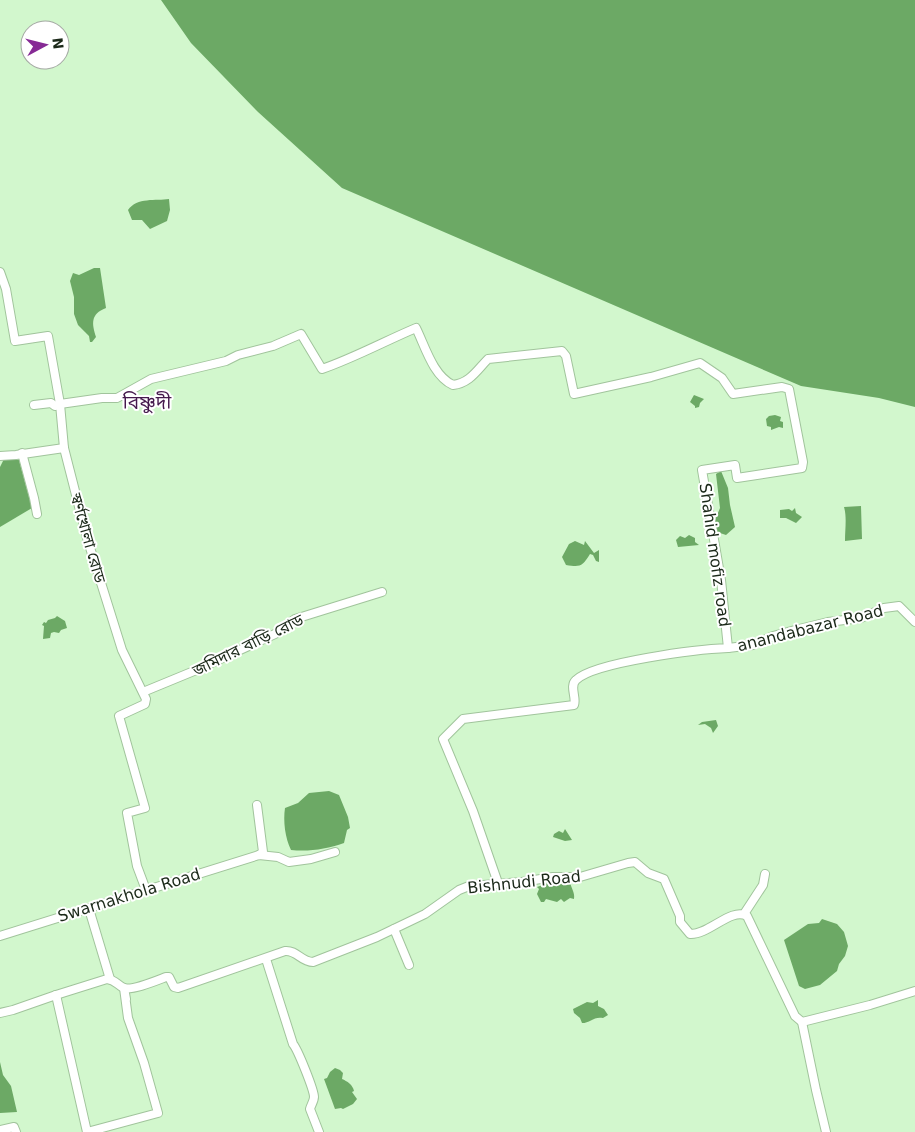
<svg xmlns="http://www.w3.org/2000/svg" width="915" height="1132" viewBox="0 0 915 1132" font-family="'DejaVu Sans','Noto Sans Bengali',sans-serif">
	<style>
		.water { fill: #6ca965 }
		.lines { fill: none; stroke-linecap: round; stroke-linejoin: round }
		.minor-casing { stroke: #a1c49c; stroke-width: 10 }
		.minor { stroke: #fff; stroke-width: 8 }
		.labels { text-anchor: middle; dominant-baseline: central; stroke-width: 4; stroke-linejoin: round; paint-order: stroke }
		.street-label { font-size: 16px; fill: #1b2919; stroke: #fff }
		.quarter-label { font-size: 19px; fill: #451a4d; stroke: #fff }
	</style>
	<rect width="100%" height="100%" fill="#d2f7cd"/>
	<g class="water">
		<path d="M161,0H915V407L879,398L801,386L342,188L258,112L191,43Z"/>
		<path d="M169,199L170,210L167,221L150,229L142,220H132L128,210C137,197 156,201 169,199Z"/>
		<path d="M94,268H100L106,308C90,314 92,324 96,337L92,342H90L89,336L78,325L74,314V297L70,281L73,273L79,275Z"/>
		<path d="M694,395L704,399L700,403L699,407L695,408V406L690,402Z"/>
		<path d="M775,415L781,417L780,421L783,422V428L779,427L771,430V427L767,426L766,419L769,416Z"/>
		<path d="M4,459L19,460L32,508L0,527V467Z"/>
		<path d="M721,471L728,488L730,505L735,527L726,535L717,532L715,520L720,508L716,474Z"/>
		<path d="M861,506L862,539L845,541C845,529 847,517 844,507Z"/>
		<path d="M795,508L796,513L802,517L796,523L786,518H780V510L789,509L792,511Z"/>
		<path d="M689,535L695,538V542L699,545L678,547L676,540L680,536L685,538Z"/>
		<path d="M575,541L584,545L585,541L594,553L599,550V562L596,561L593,555L590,554C582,567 580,567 566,565L562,557L569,544Z"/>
		<path d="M57,616L65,621L67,628L61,630L59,633L54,632L51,633L50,638L43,639L44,626L42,625L44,622L46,623L48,620L55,618Z"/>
		<path d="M716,720L718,726L713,733L711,728L705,724L698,725L702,722Z"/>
		<path d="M329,791L339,795L348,817L350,828L347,830L344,843C327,849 309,852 291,850C285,838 283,821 285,808L298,803L309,793Z"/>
		<path d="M565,829L572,840L565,841L553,837L554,834L559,831L563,833Z"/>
		<path d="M551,882H554L557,884L570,882C571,888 575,892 574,899L570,898L564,902L561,899L557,902L546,899L544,902H541L537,894L539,889L537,887Z"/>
		<path d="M822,919L837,924L844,932L848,946L845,956L839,964L837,971L820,985L805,989L799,986L784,940L808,924L819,923Z"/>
		<path d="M598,1000V1006L604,1009L608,1015L603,1018C594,1016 590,1023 582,1023L580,1018L574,1013L573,1009L587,1002L593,1003Z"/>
		<path d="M0,1062L3,1075L11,1086L17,1112L0,1113Z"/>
		<path d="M335,1068L340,1070L343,1073L342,1079C347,1081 353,1085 354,1091L352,1092L357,1099L353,1104L343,1109L341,1108L335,1109L324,1079L327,1078L330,1072Z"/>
	</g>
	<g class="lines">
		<g class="minor-casing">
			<g id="minor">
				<path d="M0,272L6,289L15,341L48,336L60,404L102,398H117L151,379L226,361L238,355L273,346L301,334L322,369C354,358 385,341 416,328C425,346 433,376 453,385C470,383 477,370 488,359L562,351L566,356L574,394L651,377L700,363L722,378L733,394L782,387L789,389L803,462L802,468L737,478L735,465L702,470L721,580L728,648C700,649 594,662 576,680C569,686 577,698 574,705L463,719L443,739L473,811L498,883"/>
				<path d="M34,405L51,403L55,406L60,404L64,448L87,538L122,650L146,699L145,704L119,716L145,808L127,813L137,866L146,890"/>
				<path d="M22,453L34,498L37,514"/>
				<path d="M0,456L16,455L64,448"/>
				<path d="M728,648L753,645L773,636L795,630L828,622L861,618L884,608L899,606L915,622"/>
				<path d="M143,692L194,671L275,634L295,619L382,592"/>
				<path d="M257,805L263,852L259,855"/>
				<path d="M89,909L110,979"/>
				<path d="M744,914L763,885L765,874"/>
				<path d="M394,929L409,965"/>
				<path d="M0,936L259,855L278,857L289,862L311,859L335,852"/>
				<path d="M266,959L293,1044C298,1050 314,1090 314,1097C314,1101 311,1105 310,1109L319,1132"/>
				<path d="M56,995L87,1132"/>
				<path d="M0,1013L13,1010L56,995L107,979C116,980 117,985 124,988C132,991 158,980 166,977H169L174,987L178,988L285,951C297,950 301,962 313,962L377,937L425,914L459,890L469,886L522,882L553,877H580L628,863L635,862L648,873L664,879L680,916V922L690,934C709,935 731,907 747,916L795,1016L802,1022L870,1005L915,991"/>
				<path d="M802,1022L816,1090L826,1132"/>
				<path d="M0,1130L14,1127L16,1132"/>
				<path d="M87,1132L158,1113L144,1063L128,1018L124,988L126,999"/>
			</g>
		</g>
		<use href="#minor" class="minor"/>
	</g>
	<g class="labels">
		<g class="street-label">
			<text transform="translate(88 538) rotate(74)">স্বর্ণখোলা রোড</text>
			<text transform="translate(715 555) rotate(82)">Shahid mofiz road</text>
			<text transform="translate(810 628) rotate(-14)">anandabazar Road</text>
			<text transform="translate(248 645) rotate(-26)">জমিদার বাড়ি রোড</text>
			<text transform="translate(524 882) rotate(-6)">Bishnudi Road</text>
			<text transform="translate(129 895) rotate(-17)">Swarnakhola Road</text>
		</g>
		<g class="quarter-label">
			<text x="147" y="402">বিষ্ণুদী</text>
		</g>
	</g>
	<g transform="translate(45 45) rotate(83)"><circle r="24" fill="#ffffff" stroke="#a4a9a3"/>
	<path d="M0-4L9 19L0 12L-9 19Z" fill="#862a95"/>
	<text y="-8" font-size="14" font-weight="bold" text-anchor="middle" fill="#1b2919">N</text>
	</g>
</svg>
